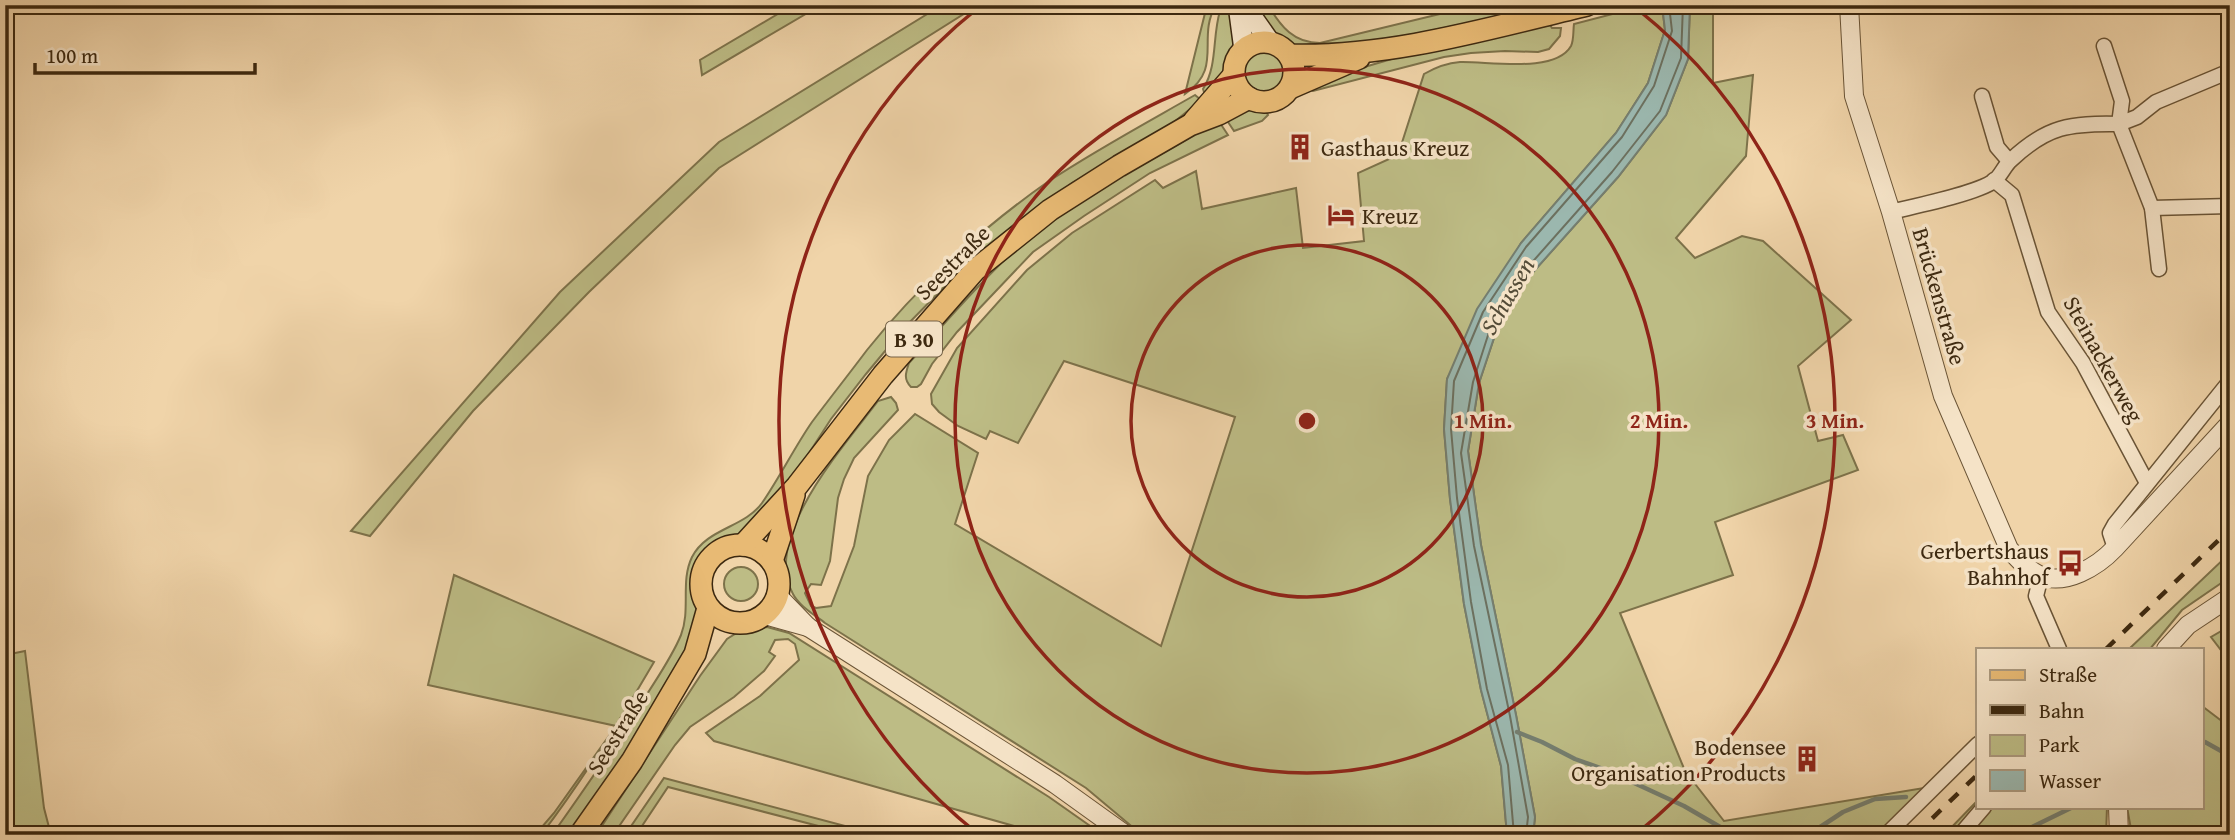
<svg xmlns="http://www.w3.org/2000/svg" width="2235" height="840" viewBox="0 0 2235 840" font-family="'Gentium Book Plus',serif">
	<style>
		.green { fill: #bdbc85; stroke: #7d724a; stroke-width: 2 }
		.water { fill: #9bb7ae; stroke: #757e6f; stroke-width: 2 }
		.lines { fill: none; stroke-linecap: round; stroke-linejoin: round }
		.shore { stroke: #6c705f; stroke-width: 2 }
		.stream { stroke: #757e6f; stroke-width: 4.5 }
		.minor-casing { stroke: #6a5436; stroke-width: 17 }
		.tertiary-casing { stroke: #6a5436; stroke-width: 20 }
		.secondary-casing { stroke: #3d2910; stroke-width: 22 }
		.primary-casing { stroke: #3d2910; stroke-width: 24 }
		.minor { stroke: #f5e3c7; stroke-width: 14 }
		.tertiary { stroke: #f5e3c7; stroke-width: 18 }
		.secondary { stroke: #f5e3c7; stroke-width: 19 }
		.primary { stroke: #e8ba74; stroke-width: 21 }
		.rail { stroke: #3d2910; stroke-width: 4.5; stroke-dasharray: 12 12; stroke-linecap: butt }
		.ring { fill: none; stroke: #8f2418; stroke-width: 3.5 }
		.labels { text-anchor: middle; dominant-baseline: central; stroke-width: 7; stroke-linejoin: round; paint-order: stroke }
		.shield { fill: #f5e3c7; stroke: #746147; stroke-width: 2 }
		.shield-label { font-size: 21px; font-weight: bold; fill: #3d2910 }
		.poi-label { font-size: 23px; fill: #3d2910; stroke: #f5e3c7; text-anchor: start }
		.street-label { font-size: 23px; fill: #3d2910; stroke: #f5e3c7 }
		.water-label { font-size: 24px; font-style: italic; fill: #544c38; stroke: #f5e3c7 }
		.centre { fill: #8f2418; stroke: #f5e3c7; stroke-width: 3.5 }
		.ring-label { font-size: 21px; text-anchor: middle; font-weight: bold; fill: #8f2418; stroke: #f5e3c7; stroke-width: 7; stroke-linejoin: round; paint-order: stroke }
	</style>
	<rect width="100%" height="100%" fill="#f0d4a9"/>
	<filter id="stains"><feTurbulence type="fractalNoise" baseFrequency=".00286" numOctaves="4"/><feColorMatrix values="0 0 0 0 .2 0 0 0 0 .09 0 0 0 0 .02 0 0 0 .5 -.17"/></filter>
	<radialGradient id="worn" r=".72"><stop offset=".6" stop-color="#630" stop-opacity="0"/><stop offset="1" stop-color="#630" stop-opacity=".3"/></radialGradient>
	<g class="green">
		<path d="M793,5H821L702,75L700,60Z"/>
		<path d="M942,5H978L719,168L589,292L473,411L370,536L351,531L560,292L719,142Z"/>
		<path d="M1207,5H1216C1196,38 1224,68 1185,94Z"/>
		<path d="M1256,5H1268C1281,27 1294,43 1320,43L1477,5H1549C1491,18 1434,31 1376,41C1353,45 1319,53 1296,46C1278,40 1263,23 1256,5Z"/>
		<path d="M1647,5H1662L1665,30L1648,83L1616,133L1521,243L1447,379L1444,429L1450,499L1464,604L1481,690L1501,766L1507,835H1142L1086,788L825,623C815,615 799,606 793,594C761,537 845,445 878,401L891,397L896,403L898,410L854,458L844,479L838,498L830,561L821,585L811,584L805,593L811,606L816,608L831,606L854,546L868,476L889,440L915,414L978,453L955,524L1161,646L1235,417L1064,361L1018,443L990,431L986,439L958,426L939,412L932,404L931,394L957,348L1027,270L1072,233L1155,180L1163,188L1196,171L1202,209L1296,188L1303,248L1364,241L1358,173L1398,155L1424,74C1436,67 1447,63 1460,62C1488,61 1555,74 1571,46C1574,40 1573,31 1574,24Z"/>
		<path d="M1690,5H1713V83L1753,75L1746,156L1676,238L1695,258L1742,236L1763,241L1851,320L1798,366L1818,441L1843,435L1858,470L1715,522L1733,575L1620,613L1685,771L1724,821L1930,787L1878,835H1533L1535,817L1516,715L1481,545L1468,451L1479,383L1496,332L1526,280L1618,177L1666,115L1688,59Z"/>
		<path d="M1226,9H1229C1231,16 1234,24 1235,31C1239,54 1220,78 1205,95L1203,89C1218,65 1212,37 1220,11Z"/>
		<path d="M1550,25L1552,28H1561L1560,36L1549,49L1538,52L1505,51L1471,53L1444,57L1313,91L1308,89L1351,71L1395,58Z"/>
		<circle cx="1264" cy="73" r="23"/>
		<path d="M1195,95L1201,100L1168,127L1072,183L1002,236L952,279L905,327L866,374L831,419L776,504L742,537L722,542L702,559L696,584L700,607L695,630L663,696L570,835H552C584,790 615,745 644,699C657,678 672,657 681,635C691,609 680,582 692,557C707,528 744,528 762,503C780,477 794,448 812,422C830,398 849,374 867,350C917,287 983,227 1049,181C1096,150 1146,123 1195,95Z"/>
		<path d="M1248,110L1267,113L1268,115L1262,121L1234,131L1224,116Z"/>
		<path d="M1218,120L1228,135L1150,173L1084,216L1033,252L957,332L932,364L921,384L917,387H911C903,379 906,372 909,363C956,311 1000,257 1057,216C1109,179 1166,155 1218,120Z"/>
		<path d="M2230,553V577L2182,610L2150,649H2129Z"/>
		<circle cx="741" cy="584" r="17"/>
		<path d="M454,575L654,662C619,722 583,780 541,835H535L554,813L616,726L428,685Z"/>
		<path d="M2230,626V662L2211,637Z"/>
		<path d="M767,627L789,633L1049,797L1103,835H1013L1021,828L714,741L706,733L760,696L799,660L795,644L788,639L775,640L769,652L775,656L764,671L734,697L690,727L675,745L613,835H596L700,676L727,639L735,634Z"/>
		<path d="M25,651L44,808L51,835H5V655Z"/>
		<path d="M2202,706L2223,722L2230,715V835H2132L2127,807H2202Z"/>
		<path d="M664,778L879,835H853L668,787L636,835H625Z"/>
		<path d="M1978,800V807H2107L2106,835H1944Z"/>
	</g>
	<path class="water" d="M1662,5H1690L1688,59L1666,115L1618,177L1526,280L1496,332L1479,383L1468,451L1481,545L1516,715L1535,817L1533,835H1507L1501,766L1481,690L1464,604L1450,499L1444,429L1447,379L1477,309L1521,243L1616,133L1648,83L1665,30Z"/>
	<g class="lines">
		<g class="shore">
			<path d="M1514,835L1508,765L1487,689L1471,602L1457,498L1451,429L1454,381L1483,312L1526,247L1622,137L1654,86L1672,31L1669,5"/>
			<path d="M1526,835L1528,817L1510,716L1474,546L1461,453L1473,382L1490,329L1520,276L1612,172L1660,111L1681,58L1683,5"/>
		</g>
		<g class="stream">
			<path d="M1517,732L1542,742L1575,759L1606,770L1684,806L1734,835"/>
			<path d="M2202,743L2205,742L2230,756"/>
			<path d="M1808,835L1843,812L1875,799L1906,797"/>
			<path d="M2022,835L2032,827L2073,807"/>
		</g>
		<g class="minor-casing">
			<g id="minor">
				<path d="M2104,46L2122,101L2119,124L2137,117L2156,102L2230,71"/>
				<path d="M1982,96L1997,147L2009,161"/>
				<path d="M1994,180L2012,195L2048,312L2083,363L2147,483"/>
				<path d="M2152,208L2230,206"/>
				<path d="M1891,212C1915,206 1975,194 1994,181C2001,176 2004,166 2011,160C2047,126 2070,123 2119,124L2152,208L2159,269"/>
				<path d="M2115,548L2110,533L2115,524L2230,381"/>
				<path d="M2041,576L2036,596L2059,649"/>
				<path d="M1886,835L1978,744"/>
				<path d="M1960,835L1984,807"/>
			</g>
		</g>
		<g class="tertiary-casing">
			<g id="tertiary">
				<path d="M1849,5L1854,96L1891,212L1943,396L2009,549C2018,559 2027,569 2039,575C2065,587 2098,566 2115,548L2230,423"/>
				<path d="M778,596L808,627L1055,784L1126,835"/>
				<path d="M765,615L808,627"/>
				<path d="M2166,649L2188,625L2230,597"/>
				<path d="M2118,807L2119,835"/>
			</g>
		</g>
		<g class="secondary-casing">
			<g id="secondary">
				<path d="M1238,5L1244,50"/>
				<path d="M1244,5L1270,42"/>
			</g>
		</g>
		<g class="primary-casing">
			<g id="primary">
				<circle cx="1264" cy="72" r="30"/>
				<path d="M1289,55C1390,58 1490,28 1587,5"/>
				<path d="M1290,88L1359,58"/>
				<path d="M1194,121L1234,75"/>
				<circle cx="740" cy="584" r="39"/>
				<path d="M743,545L797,486L883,375L975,270L1050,210L1119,166L1190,125L1219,114L1249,98"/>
				<path d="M772,561L794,495"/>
				<path d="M580,835L632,761L695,654L708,608"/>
			</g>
		</g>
		<use href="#minor" class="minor"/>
		<use href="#tertiary" class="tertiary"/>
		<use href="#secondary" class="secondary"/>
		<use href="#primary" class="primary"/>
		<g class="rail">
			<path d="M2106,649L2230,529"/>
			<path d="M1915,835L1978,774"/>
		</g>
	</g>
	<g class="ring">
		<circle cx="1307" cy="421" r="176"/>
		<circle cx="1307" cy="421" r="352"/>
		<path d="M978 834A528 528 0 0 1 978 8M1636 8A528 528 0 0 1 1636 834"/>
	</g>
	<defs>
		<g id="building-bare" transform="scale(2.1)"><path d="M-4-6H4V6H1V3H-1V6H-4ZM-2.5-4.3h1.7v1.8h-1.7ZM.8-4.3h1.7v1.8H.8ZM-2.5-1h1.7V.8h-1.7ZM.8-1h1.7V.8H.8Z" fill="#8f2418" stroke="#f5e3c7" stroke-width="2.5" paint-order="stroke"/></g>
		<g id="hotel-bare" transform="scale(2.1)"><path d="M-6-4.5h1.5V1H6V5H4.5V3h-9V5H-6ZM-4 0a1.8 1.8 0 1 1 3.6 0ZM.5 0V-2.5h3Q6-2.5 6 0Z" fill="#8f2418" stroke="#f5e3c7" stroke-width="2.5" paint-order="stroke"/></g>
		<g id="bus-bare" transform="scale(2.1)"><path d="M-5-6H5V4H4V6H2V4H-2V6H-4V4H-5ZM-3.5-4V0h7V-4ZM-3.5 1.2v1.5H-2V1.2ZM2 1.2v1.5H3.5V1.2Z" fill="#8f2418" stroke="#f5e3c7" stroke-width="2.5" paint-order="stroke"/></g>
	</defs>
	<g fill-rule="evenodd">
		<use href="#building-bare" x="1300" y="147"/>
		<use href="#hotel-bare" x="1341" y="215"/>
		<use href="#bus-bare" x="2070" y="563"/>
		<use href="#building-bare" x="1807" y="759"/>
	</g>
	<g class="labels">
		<rect class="shield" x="886" y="321.5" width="56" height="35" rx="5"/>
		<g class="shield-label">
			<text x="914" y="339">B 30</text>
		</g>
		<g class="poi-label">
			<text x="1321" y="147">Gasthaus Kreuz</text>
			<text x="1362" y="215">Kreuz</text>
			<text x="2049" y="550" text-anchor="end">Gerbertshaus<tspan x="2049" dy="26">Bahnhof</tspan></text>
			<text x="1786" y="746" text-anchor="end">Bodensee<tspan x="1786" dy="26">Organisation Products</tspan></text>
		</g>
		<g class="street-label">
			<text transform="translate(952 262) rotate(-45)">Seestraße</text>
			<text transform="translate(1940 296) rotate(74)">Brückenstraße</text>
			<text transform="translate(2104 359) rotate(61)">Steinackerweg</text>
			<text transform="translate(617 732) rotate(-58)">Seestraße</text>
		</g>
		<g class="water-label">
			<text transform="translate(1507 296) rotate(-60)">Schussen</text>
		</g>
	</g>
	<circle cx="1307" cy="421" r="10" class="centre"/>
	<g class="ring-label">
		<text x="1483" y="428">1 Min.</text>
		<text x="1659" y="428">2 Min.</text>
		<text x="1835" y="428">3 Min.</text>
	</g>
	<rect width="2235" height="840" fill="none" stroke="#f0d4a9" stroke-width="28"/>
	<rect x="7" y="7" width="2221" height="826" fill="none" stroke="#3d2910" stroke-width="3.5"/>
	<rect x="14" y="14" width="2207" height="812" fill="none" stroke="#3d2910" stroke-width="2"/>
	<rect x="1976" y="648" width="228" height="161" fill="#f5e3c7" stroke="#ab997e" stroke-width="2"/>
	<rect x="1990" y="670" width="35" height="10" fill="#e8ba74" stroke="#ab997e" stroke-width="2"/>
	<text x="2039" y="682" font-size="21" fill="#3d2910">Straße</text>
	<rect x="1990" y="705" width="35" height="10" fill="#3d2910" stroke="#ab997e" stroke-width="2"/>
	<text x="2039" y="718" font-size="21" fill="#3d2910">Bahn</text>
	<rect x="1990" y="735" width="35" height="21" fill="#bdbc85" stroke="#ab997e" stroke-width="2"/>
	<text x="2039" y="752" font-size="21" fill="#3d2910">Park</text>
	<rect x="1990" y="770" width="35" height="21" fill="#9bb7ae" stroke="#ab997e" stroke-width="2"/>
	<text x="2039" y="788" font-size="21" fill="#3d2910">Wasser</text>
	<path d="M35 63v10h220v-10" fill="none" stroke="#3d2910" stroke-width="3.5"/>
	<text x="46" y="63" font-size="21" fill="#3d2910" stroke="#f5e3c7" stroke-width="5" paint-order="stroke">100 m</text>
	<rect width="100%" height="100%" filter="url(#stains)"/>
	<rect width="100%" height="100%" fill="url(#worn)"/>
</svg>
